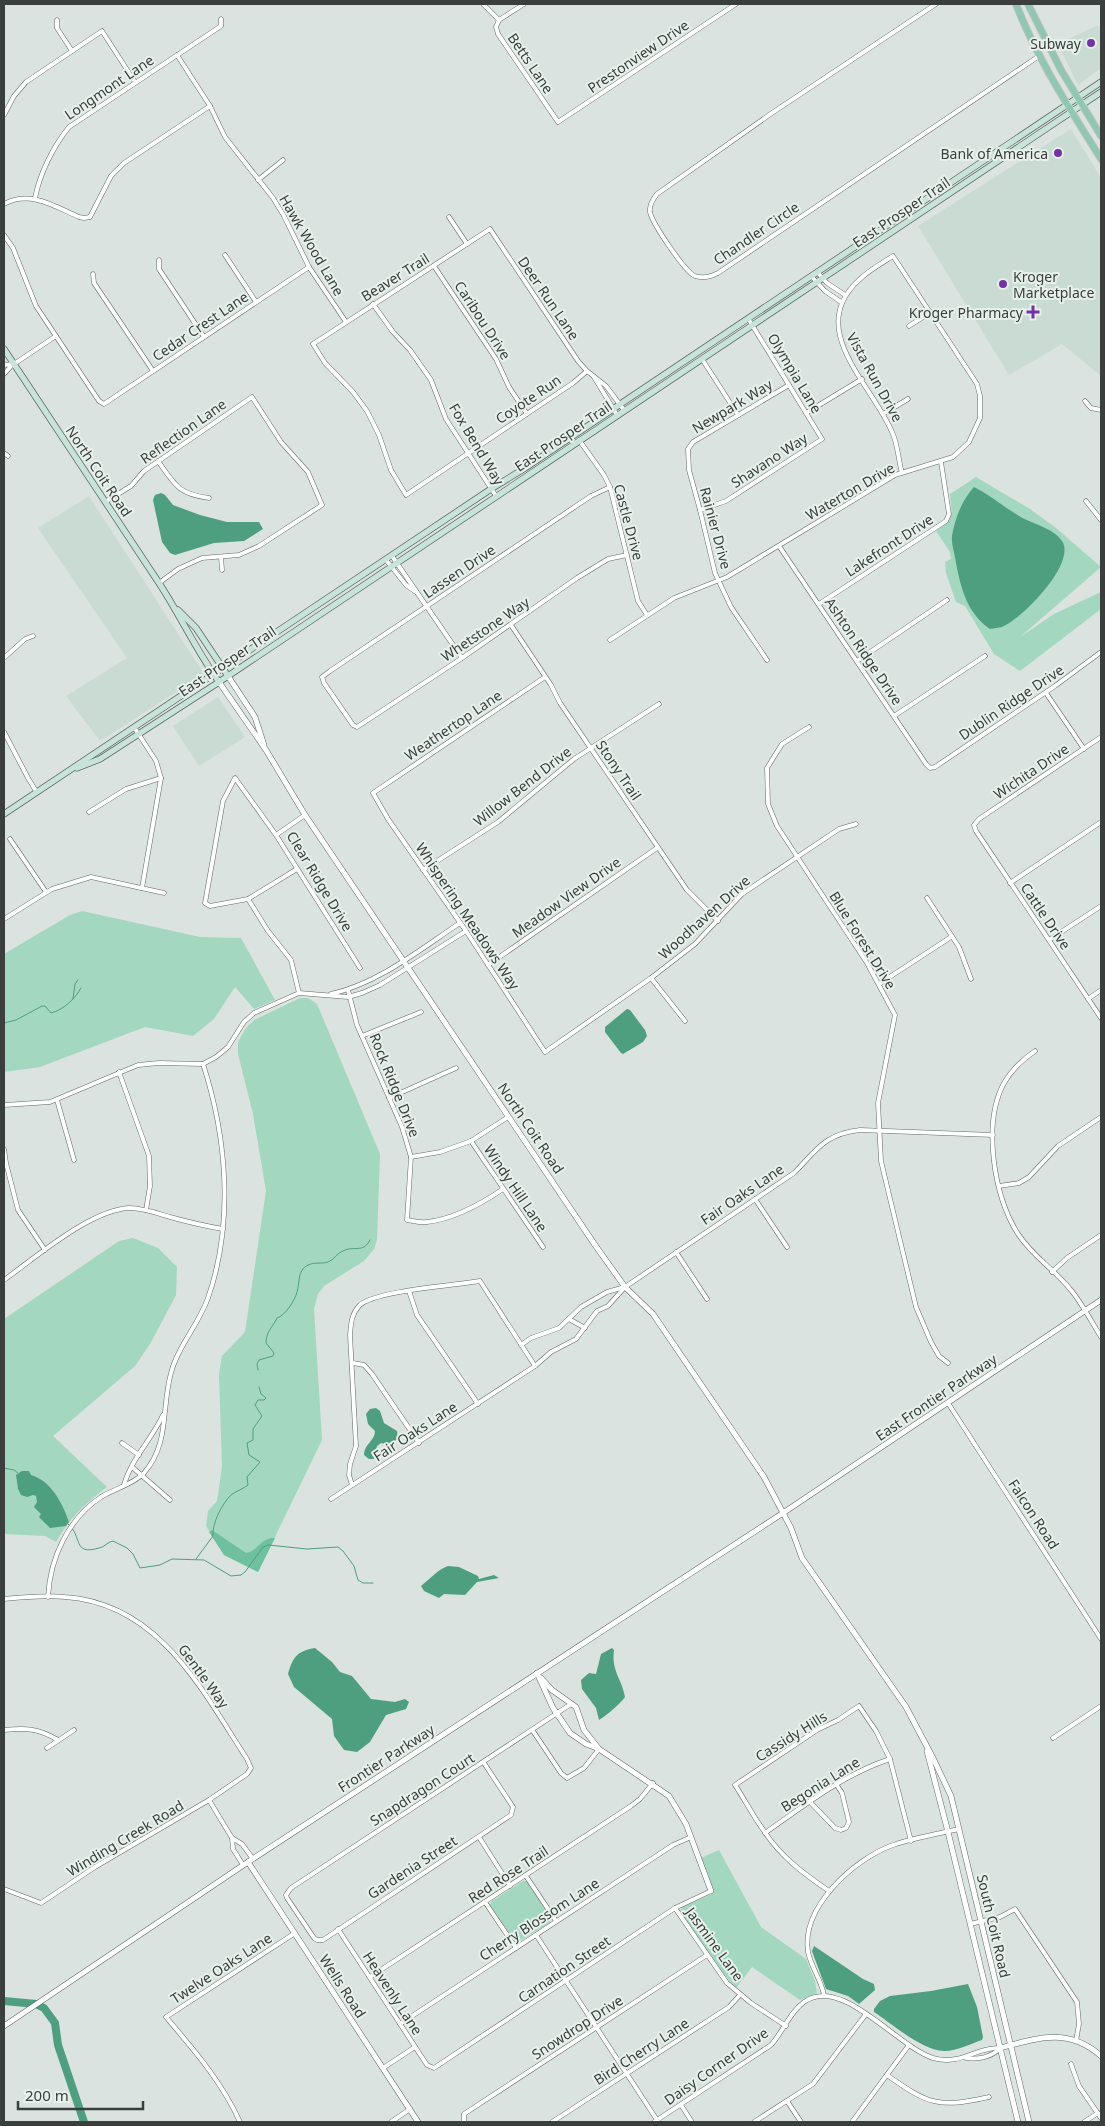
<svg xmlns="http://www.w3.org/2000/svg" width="1105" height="2126" viewBox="0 0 1105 2126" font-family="'Noto Sans',sans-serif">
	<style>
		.built { fill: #cadbd3 }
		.green { fill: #a4d7c0 }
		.forest { fill: #6fc09e }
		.water { fill: #4e9f7f }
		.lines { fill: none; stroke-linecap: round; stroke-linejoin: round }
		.stream { stroke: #4e9f7f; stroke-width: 1 }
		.river { stroke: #4e9f7f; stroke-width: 8 }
		.minor-casing { stroke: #616966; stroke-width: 5 }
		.tertiary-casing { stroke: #616966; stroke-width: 6 }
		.secondary-casing { stroke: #616966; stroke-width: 7 }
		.primary-casing { stroke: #c0c1c1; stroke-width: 8 }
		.minor { stroke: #fff; stroke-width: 4 }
		.tertiary { stroke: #fff; stroke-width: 5 }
		.secondary { stroke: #c8e3d9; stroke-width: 5.5 }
		.primary { stroke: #90c7b2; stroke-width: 6 }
		.poi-dot { fill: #7332a7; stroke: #e7f1ec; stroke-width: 2 }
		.labels { text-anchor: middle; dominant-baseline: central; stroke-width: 4; stroke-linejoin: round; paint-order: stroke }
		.poi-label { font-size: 14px; fill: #3a3e3c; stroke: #e7f1ec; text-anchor: end }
		.street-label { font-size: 14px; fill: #3a3e3c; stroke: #e7f1ec }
	</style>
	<rect width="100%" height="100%" fill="#dae3df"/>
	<g class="built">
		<path d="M1098,25L1101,30V68L1078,85L1058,44Z"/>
		<path d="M1071,129L1101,178V376L1062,344L1009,375L918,226Z"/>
		<path d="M89,496L204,674L100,741L66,696L127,658L38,528Z"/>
		<path d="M218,697L245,737L199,766L173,726Z"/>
	</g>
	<g class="green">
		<path d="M976,477L1030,509L1056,528L1101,567L1020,637L1054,614L1101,592V609L1020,671L994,654L965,606L956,602L946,573L945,562L951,559L950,552L936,531C955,517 952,516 950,494Z"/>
		<path d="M82,911L200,937L241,938L275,1000L254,1009L235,987L214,1019L193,1036L145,1027L40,1067L4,1072V954L70,915Z"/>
		<path d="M300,998H308L317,1004L380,1154L377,1240L374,1249L364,1261L324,1286L318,1294L314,1309L322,1440L258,1572L224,1555L206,1526L208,1511L217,1501L222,1467L219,1374L222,1356L245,1332L266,1191L253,1114L238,1054V1042L246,1028L254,1020Z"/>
		<path d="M133,1238L158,1248L177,1267L176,1295L150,1344L135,1366L53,1436L107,1487C85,1503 69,1519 56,1542L45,1536L4,1534V1319L119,1241Z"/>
		<path d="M719,1850L761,1927L806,1959L815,1981L817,1993L800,2000L752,1967L736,1988L713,1961L680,1912L682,1907L714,1893L701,1858Z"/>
		<path d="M523,1881H527L551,1919L550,1923L516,1943L490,1905L492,1901Z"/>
	</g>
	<path class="forest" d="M212,1530L246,1553C257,1552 261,1537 275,1538L258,1572L224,1555L209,1532Z"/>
	<g class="water">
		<path d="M974,487C990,495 1001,505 1016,514C1030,524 1053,527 1062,541C1077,563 1022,619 1002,627C999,628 994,628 990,629C967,613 961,589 956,563C955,554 951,544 952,536C955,518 962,500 974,487Z"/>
		<path d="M161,493L165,495L173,505L200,515L227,522H259L263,529L244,541L214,543L175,555L170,553L162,542L153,500L155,495Z"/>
		<path d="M627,1009L630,1010L645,1030L647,1036L643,1042L623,1054L621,1053L605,1032V1027Z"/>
		<path d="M376,1408L380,1411L384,1423L397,1431L398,1438L391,1445L381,1443L377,1446L374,1459H369L364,1455C364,1444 375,1441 375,1431L368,1424L366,1414L370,1409Z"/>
		<path d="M22,1471H29L31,1475C51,1481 62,1502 69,1522L66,1526L50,1528L39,1517L41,1514L34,1507L37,1502L36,1496L33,1495L27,1497L21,1495L18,1489L16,1475Z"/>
		<path d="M448,1566L459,1567L478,1576L479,1579L494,1575L499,1578L477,1582L465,1595L444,1594L439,1598L424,1591L421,1586C430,1579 437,1570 448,1566Z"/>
		<path d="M315,1648L332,1662L340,1672L352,1676L371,1699L395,1702L405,1699L409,1702L406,1709L386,1715L370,1742L357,1752L344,1750L334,1736L332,1719L294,1687L288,1674C293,1657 297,1651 315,1648Z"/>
		<path d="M612,1648L614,1650C611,1671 622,1679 625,1697C622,1702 605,1717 599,1720L596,1708L582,1689L581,1680L589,1673L596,1674L601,1654Z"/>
		<path d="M814,1946L863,1979L874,1984L875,1990L859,2004L848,1996L826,1989L812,1951Z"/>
		<path d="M968,1984L977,2007L983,2037L982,2040C970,2044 957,2051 945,2051C924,2052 891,2023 874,2012V2009L880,2001L890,1996L931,1991Z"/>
	</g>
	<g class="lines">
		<g class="stream">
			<path d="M73,999L75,984L78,980"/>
			<path d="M4,1023L16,1020L42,1006H45L51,1013C63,1010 75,999 81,988"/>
			<path d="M258,1370L257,1364L259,1360L273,1356L274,1353L266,1343C266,1331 273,1327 277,1318C285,1316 295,1300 297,1292C300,1283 297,1270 308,1265C314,1262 322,1264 328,1262C334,1260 337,1253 343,1251C354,1245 363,1254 370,1240"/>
			<path d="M4,1468L14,1470L18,1473"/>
			<path d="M68,1524C83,1536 72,1556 99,1548C105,1547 107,1542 113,1541L127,1548L133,1554L140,1568L160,1565L172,1559L204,1560L231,1576L241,1575L245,1572L263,1547L268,1545L307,1549L338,1547L343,1551L354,1566L358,1580L363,1583H373"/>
			<path d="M196,1559L213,1536C212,1523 222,1504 231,1495C236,1491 243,1489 248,1485L247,1477L260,1462L249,1455L247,1443L253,1440V1429L262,1416L255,1405L258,1400H264L266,1398L261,1394L259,1387"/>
		</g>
		<path class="river" d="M4,2001L36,2004L44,2008L55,2023L58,2045L84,2122"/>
		<g class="minor-casing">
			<g id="minor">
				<path d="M483,4L499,20"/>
				<path d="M936,4L772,113L657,194C653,199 649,205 650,212C652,223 685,272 695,276C703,279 710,277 718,273L1039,56"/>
				<path d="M57,20V28L72,51"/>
				<path d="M499,20L496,27L498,34L558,122L736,4"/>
				<path d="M499,20L524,4"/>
				<path d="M177,55L210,106L225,137L273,198L284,216L309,267L346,322"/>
				<path d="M4,115L14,96L26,82L102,31L135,82"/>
				<path d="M258,180L283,160"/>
				<path d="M35,198C40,173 53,147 69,127L221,26V19"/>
				<path d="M4,204C30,190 54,206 79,217L84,218L90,217L111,176L124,163L210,106"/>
				<path d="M449,217L467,244"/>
				<path d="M4,235L13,248L36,306L99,401L104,404L309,267"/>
				<path d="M225,255L256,302"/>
				<path d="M159,260V269L204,337"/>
				<path d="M434,266L496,359L509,387L527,414"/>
				<path d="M818,273L827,283L845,295"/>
				<path d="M93,274L94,283L153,371"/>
				<path d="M812,277L825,291L841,302"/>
				<path d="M373,304L393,332L410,350L431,380L446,419L496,496"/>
				<path d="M909,326L931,312"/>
				<path d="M702,359L738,415"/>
				<path d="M14,364L56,336"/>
				<path d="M4,365L13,364L4,374"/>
				<path d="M587,371L573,383L406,495L391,470L379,435L367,411L353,392L325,363L313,344L490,229L578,361L587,371L606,386L624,410"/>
				<path d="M594,377L617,415"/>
				<path d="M1085,401L1091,408L1101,410"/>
				<path d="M806,413L862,379"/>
				<path d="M883,414L908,399"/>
				<path d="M579,440L604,475L610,487L638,601L647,615"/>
				<path d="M4,453L8,456"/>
				<path d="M158,461C175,485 178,494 209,498"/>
				<path d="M610,487L591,496L330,671L322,677L324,683L353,725L357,727L462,658L577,578L608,559L627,555"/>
				<path d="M1086,501L1101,520"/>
				<path d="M105,502L131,486L144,471L252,397L281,442L308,472L322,505L259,546L239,555L202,558L178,569L159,583"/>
				<path d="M700,510L726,501L822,439L749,320"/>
				<path d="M779,546L926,764L930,768L935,767L1055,686L1101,652"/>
				<path d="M392,556L462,658"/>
				<path d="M221,557L222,570"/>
				<path d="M386,560L406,585L416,592"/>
				<path d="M819,604L946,521L949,514L941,462"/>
				<path d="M511,625L551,685L560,703L687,890L718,921"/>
				<path d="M610,640L674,598L727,577L895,475L953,457L969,442L980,418V396L977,384L893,256C882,263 869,270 859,280C805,329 871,383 892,432C898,444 898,459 902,473"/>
				<path d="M4,658L25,639L33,636"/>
				<path d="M767,660L731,607L715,573L700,510L689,470L688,449L693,442L789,385"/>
				<path d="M857,661L947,600"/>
				<path d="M545,677L373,793L388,819L466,931L545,1052L651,978L695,944L742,894L839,829L856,824"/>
				<path d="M1046,693L1084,749"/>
				<path d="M894,716L985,656"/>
				<path d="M134,727L156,761L161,778L142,888"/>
				<path d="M809,727L782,744L767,768L768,804L777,826L867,963L895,1015L878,1103L881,1161L916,1307L931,1342L939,1356L948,1363"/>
				<path d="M4,732L28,778L36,791"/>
				<path d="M1101,737L979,819L974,825L976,831L1101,1018"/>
				<path d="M89,812L126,789L161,778"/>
				<path d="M305,815L276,835L360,968"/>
				<path d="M276,835L235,778L223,801L205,903L210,906L248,899L297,869"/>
				<path d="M10,839L46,892"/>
				<path d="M423,870L498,822L574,759L659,704"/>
				<path d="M1010,883L1101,822"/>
				<path d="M927,898L959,947L971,979"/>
				<path d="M248,899L268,931L291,960L299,993"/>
				<path d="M4,919L52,889L91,877L164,893"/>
				<path d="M1049,940L1101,906"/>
				<path d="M488,965L657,848"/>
				<path d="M651,978L685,1021"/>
				<path d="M879,984L951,937"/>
				<path d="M348,990L357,1025L402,1127L411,1157L407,1220C414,1221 421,1223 427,1222C454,1219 481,1204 503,1189"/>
				<path d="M331,994C379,983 419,950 460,923"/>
				<path d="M1088,999L1101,990"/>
				<path d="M362,1036L421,1012"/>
				<path d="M1035,1051C1022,1060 1012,1069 1004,1083C982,1124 994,1196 1018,1234C1034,1258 1053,1268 1070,1289C1082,1303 1091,1321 1101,1337"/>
				<path d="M119,1072L149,1156L150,1186L146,1210"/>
				<path d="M389,1098L456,1068"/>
				<path d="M57,1100L74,1160"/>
				<path d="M4,1105L50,1102L138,1065L159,1063L203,1064L216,1057L228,1047L244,1022L254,1013L299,993L348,997L362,993L380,985L466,931"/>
				<path d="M471,1141L543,1247"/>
				<path d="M4,1149L6,1163L18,1210L45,1250"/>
				<path d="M411,1157L440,1152L471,1141L508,1117"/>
				<path d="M999,1186L1019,1183L1029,1177L1058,1146L1101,1117"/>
				<path d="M755,1199L787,1247"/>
				<path d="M676,1252L707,1299"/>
				<path d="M1052,1272L1067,1258L1101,1235"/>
				<path d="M4,1280C35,1258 90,1210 129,1208C143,1208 157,1213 170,1217C188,1222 205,1226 223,1229"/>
				<path d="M409,1291L417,1315L478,1404"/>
				<path d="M569,1319L585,1328"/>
				<path d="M521,1345L531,1338L559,1328L581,1307L607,1292L625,1287"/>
				<path d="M353,1363L364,1365L372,1374L419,1443"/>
				<path d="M948,1403L1101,1639"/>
				<path d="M122,1443L139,1455"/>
				<path d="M132,1467L170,1500"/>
				<path d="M124,1485C131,1459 152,1439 163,1415"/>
				<path d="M352,1485L349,1475L350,1464L356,1446L350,1335C351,1324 351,1315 359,1306C372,1291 457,1285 480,1281L535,1366"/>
				<path d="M331,1499L535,1366L551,1352L576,1339L597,1311L608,1306L625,1287L794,1173C817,1150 824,1134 860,1130L993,1135"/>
				<path d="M48,1597C50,1558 68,1519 101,1497C114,1489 134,1484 144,1473C170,1443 161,1409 171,1373C178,1346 199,1324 208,1298C234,1223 227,1138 203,1064"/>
				<path d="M4,1599C24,1597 45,1595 65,1597C159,1603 202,1690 247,1759L251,1768L247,1774L209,1800L95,1867L41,1903L4,1889"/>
				<path d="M4,1730C26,1728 38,1728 58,1740"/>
				<path d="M533,1731L561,1773L567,1778L584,1768L599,1749"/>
				<path d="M1053,1738L1101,1706"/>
				<path d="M47,1748L74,1730"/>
				<path d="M484,1763L513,1807L511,1815L323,1940H317L314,1938L287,1898L286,1895L291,1888L571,1704"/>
				<path d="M209,1800L232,1838L242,1844L253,1859"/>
				<path d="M810,1802L835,1828L841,1830L846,1828L849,1822L842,1793L836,1784"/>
				<path d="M765,1833C805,1805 844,1774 890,1759"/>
				<path d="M479,1837L510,1886"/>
				<path d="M232,1838L233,1849L243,1865"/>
				<path d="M526,1876L556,1921"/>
				<path d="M829,1891C804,1874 781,1857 764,1831C753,1816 745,1800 735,1785L817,1730L838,1720L859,1706L876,1731L890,1759L911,1841"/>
				<path d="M485,1902L516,1948"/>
				<path d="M675,1908L727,1983L751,2003L786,2026"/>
				<path d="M970,1924L1000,1917L1015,1909L1077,2002L1079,2024L1076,2041"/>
				<path d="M338,1929L427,2065L434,2068L675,1908L711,1891"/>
				<path d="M536,1935L657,2120"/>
				<path d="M370,1977L631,1806L640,1799L653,1783"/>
				<path d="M824,1995C821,1979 811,1967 808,1952C801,1907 854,1859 893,1845C914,1838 937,1834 959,1829"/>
				<path d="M400,2024L673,1845L691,1837"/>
				<path d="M966,2058C978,2060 992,2057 1000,2048"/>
				<path d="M1071,2064L1079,2086L1101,2118"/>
				<path d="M383,2068L415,2047"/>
				<path d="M887,2075C929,2105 939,2108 989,2097"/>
				<path d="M787,2101L801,2122"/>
				<path d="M681,2105L692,2122"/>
				<path d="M240,2122C222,2082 194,2050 166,2017L295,1933"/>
				<path d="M391,2122L410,2109"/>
				<path d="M464,2122V2114L707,1955"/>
				<path d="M552,2122L729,2007L740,1995"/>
				<path d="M654,2122L771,2045C783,2032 789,2013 804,2002C842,1975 896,2046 933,2058C961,2066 975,2047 1000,2048"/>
				<path d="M754,2122L813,2084L866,2014"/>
				<path d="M852,2122L909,2045"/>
				<path d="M1084,2122L1098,2113"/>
			</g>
		</g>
		<g class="tertiary-casing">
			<g id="tertiary">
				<path d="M228,676L255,717L264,745"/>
				<path d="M219,682L266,750L305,815L595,1245L625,1287L653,1314L764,1477L791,1528L802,1558L906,1707L933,1758L951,1796L1029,2122"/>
				<path d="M537,1673L553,1708L570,1733L586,1744L599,1749L669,1796L686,1824L711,1891"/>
				<path d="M541,1678L552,1690L576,1707L584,1730L599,1749"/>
				<path d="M927,1751L948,1832L1018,2122"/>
				<path d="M248,1862L418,2122"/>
				<path d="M4,2026L248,1862L783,1513L1101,1300"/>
				<path d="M1000,2048C1038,2038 1068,2027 1101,2056"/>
			</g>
		</g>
		<g class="secondary-casing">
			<g id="secondary">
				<path d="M4,349L159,583C180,615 196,650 219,682"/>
				<path d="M178,610L196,628L228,676"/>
				<path d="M77,768L100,759L219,682L1101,92"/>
				<path d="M4,814L491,489L525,468L1101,82"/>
			</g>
		</g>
		<g class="primary-casing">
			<g id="primary">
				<path d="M1016,4C1037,59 1070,109 1101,159"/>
				<path d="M1028,4L1061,70L1101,136"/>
			</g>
		</g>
		<use href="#minor" class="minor"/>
		<use href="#tertiary" class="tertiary"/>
		<use href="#secondary" class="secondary"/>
		<use href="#primary" class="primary"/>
	</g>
	<g class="poi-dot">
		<circle cx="1091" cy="43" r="5"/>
		<circle cx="1058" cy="153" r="5"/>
		<circle cx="1003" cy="284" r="5"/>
		<path d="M1030.5 304.5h5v5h5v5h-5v5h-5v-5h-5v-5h5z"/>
	</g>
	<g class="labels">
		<g class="poi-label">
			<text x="1081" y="43">Subway</text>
			<text x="1048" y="153">Bank of America</text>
			<text x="1013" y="276" text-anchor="start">Kroger<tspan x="1013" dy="16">Marketplace</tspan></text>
			<text x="1023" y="312">Kroger Pharmacy</text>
		</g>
		<g class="street-label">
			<text transform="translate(638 56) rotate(-34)">Prestonview Drive</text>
			<text transform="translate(531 63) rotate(56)">Betts Lane</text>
			<text transform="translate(109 87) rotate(-34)">Longmont Lane</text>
			<text transform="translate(901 212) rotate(-34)">East Prosper Trail</text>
			<text transform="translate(756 233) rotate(-34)">Chandler Circle</text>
			<text transform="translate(312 245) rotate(60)">Hawk Wood Lane</text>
			<text transform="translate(395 277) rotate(-32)">Beaver Trail</text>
			<text transform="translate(549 298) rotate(56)">Deer Run Lane</text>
			<text transform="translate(483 320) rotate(57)">Caribou Drive</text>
			<text transform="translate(200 326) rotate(-34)">Cedar Crest Lane</text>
			<text transform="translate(795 373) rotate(59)">Olympia Lane</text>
			<text transform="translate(875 377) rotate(61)">Vista Run Drive</text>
			<text transform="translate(528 399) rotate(-34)">Coyote Run</text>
			<text transform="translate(732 406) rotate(-31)">Newpark Way</text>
			<text transform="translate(183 431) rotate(-35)">Reflection Lane</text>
			<text transform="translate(563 436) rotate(-34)">East Prosper Trail</text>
			<text transform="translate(477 444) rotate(59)">Fox Bend Way</text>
			<text transform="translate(769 460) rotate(-33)">Shavano Way</text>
			<text transform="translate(99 471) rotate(56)">North Coit Road</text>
			<text transform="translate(850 491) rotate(-30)">Waterton Drive</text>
			<text transform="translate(629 522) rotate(75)">Castle Drive</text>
			<text transform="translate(716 528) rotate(75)">Rainier Drive</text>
			<text transform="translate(889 545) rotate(-33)">Lakefront Drive</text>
			<text transform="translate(459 571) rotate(-34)">Lassen Drive</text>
			<text transform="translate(485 629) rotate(-34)">Whetstone Way</text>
			<text transform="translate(864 651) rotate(56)">Ashton Ridge Drive</text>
			<text transform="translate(227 661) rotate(-34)">East Prosper Trail</text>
			<text transform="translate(1011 702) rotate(-34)">Dublin Ridge Drive</text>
			<text transform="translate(453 725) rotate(-34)">Weathertop Lane</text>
			<text transform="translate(619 770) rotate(56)">Stony Trail</text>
			<text transform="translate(1031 771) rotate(-34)">Wichita Drive</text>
			<text transform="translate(522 786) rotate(-38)">Willow Bend Drive</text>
			<text transform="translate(320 881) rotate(59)">Clear Ridge Drive</text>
			<text transform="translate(566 897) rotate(-35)">Meadow View Drive</text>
			<text transform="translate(468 916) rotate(56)">Whispering Meadows Way</text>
			<text transform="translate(1046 916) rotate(56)">Cattle Drive</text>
			<text transform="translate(704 917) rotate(-42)">Woodhaven Drive</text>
			<text transform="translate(863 940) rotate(58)">Blue Forest Drive</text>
			<text transform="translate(395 1085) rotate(68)">Rock Ridge Drive</text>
			<text transform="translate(531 1128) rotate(56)">North Coit Road</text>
			<text transform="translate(516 1188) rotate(56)">Windy Hill Lane</text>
			<text transform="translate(742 1194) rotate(-34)">Fair Oaks Lane</text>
			<text transform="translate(936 1397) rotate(-34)">East Frontier Parkway</text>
			<text transform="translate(415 1431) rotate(-33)">Fair Oaks Lane</text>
			<text transform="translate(1034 1514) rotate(57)">Falcon Road</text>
			<text transform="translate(204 1676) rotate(54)">Gentle Way</text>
			<text transform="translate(791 1736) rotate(-32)">Cassidy Hills</text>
			<text transform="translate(386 1758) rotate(-33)">Frontier Parkway</text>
			<text transform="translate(820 1784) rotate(-32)">Begonia Lane</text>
			<text transform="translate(422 1789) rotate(-33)">Snapdragon Court</text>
			<text transform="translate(125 1838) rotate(-31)">Winding Creek Road</text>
			<text transform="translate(412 1867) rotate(-33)">Gardenia Street</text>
			<text transform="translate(508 1874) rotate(-33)">Red Rose Trail</text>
			<text transform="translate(539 1919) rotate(-33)">Cherry Blossom Lane</text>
			<text transform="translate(994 1926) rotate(77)">South Coit Road</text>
			<text transform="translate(715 1944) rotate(54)">Jasmine Lane</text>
			<text transform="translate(221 1968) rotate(-33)">Twelve Oaks Lane</text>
			<text transform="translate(564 1969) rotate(-34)">Carnation Street</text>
			<text transform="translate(343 1986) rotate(57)">Wells Road</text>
			<text transform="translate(393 1993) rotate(57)">Heavenly Lane</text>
			<text transform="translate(577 2027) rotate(-33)">Snowdrop Drive</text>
			<text transform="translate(641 2051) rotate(-33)">Bird Cherry Lane</text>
			<text transform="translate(716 2066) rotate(-35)">Daisy Corner Drive</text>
		</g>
	</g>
	<rect width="1105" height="2126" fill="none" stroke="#3a3e3c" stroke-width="10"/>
	<path d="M18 2101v8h125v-8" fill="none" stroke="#3a3e3c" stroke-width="2.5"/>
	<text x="25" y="2101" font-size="15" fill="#3a3e3c" stroke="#e7f1ec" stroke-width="4" paint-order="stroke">200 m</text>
</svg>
